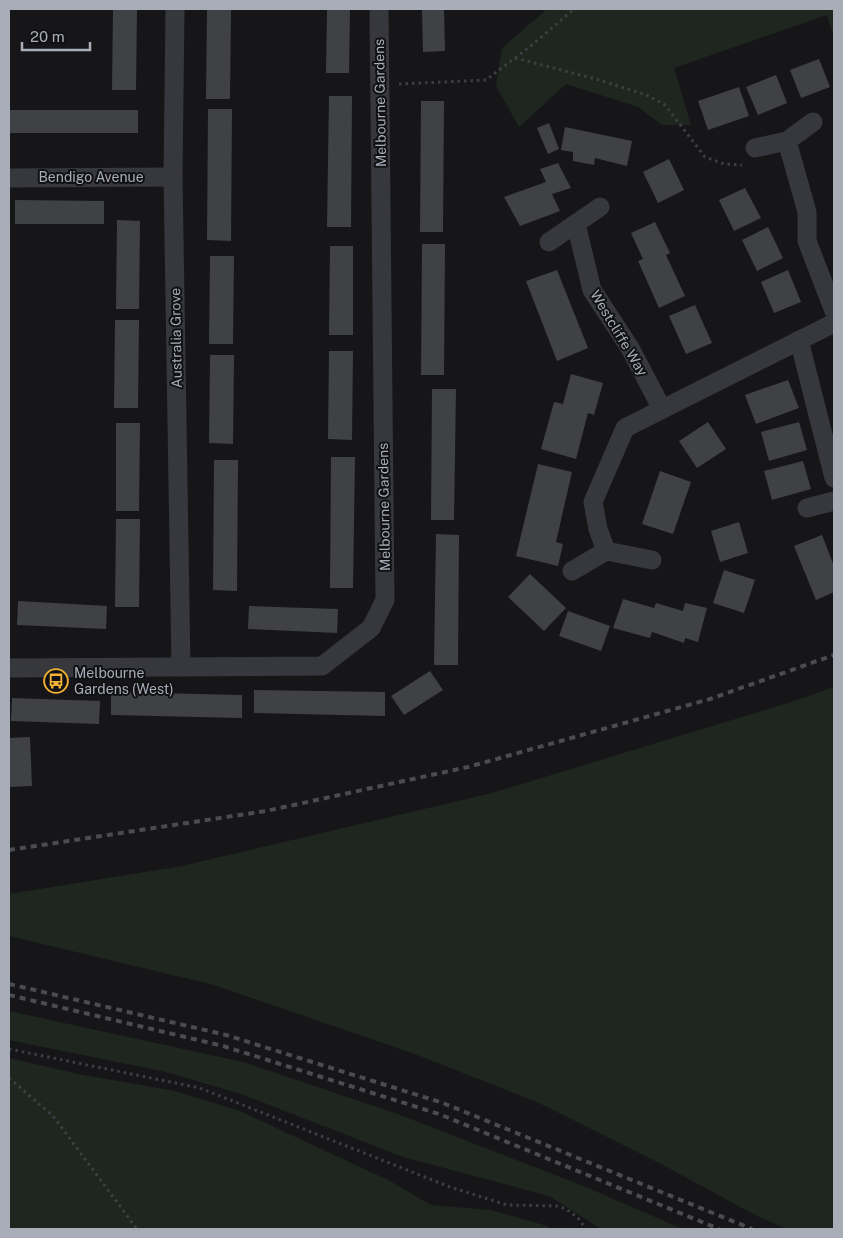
<svg xmlns="http://www.w3.org/2000/svg" width="843" height="1238" viewBox="0 0 843 1238" font-family="'Public Sans',sans-serif">
	<style>
		.green { fill: #1e261f }
		.building { fill: #404145 }
		.lines { fill: none; stroke-linecap: round; stroke-linejoin: round }
		.path { stroke: #3d3f44; stroke-width: 3; stroke-dasharray: 2.5 4; stroke-linecap: butt }
		.minor { stroke: #37383d; stroke-width: 19 }
		.rail { stroke: #4a4c52; stroke-width: 4; stroke-dasharray: 6 5; stroke-linecap: butt }
		.labels { text-anchor: middle; dominant-baseline: central; stroke-width: 4; stroke-linejoin: round; paint-order: stroke }
		.street-label { font-size: 14px; fill: #a8adb8; stroke: #111113 }
		.poi-label { font-size: 14px; fill: #a8adb8; stroke: #111113; text-anchor: start }
	</style>
	<rect width="100%" height="100%" fill="#161618"/>
	<g class="green">
		<path d="M547,9H834V37L827,15L674,68L691,125H662L638,107L566,84L519,127L496,86L502,48Z"/>
		<path d="M834,687V1229H787L757,1216L665,1166L539,1103L412,1053L214,985L9,936V894L182,866L492,793L791,702Z"/>
		<path d="M9,1011L243,1062L395,1113L581,1185L683,1229H601L549,1196L403,1157L241,1094L166,1072L9,1040Z"/>
		<path d="M9,1058L78,1074L175,1091L240,1111L390,1181L431,1205L491,1210L547,1226L550,1229H9Z"/>
	</g>
	<g class="building">
		<path d="M113,9H137L136,90H112Z"/>
		<path d="M207,9H231L230,99H206Z"/>
		<path d="M327,9H350L349,73H326Z"/>
		<path d="M422,9H444L445,51L423,52Z"/>
		<path d="M819,59L830,87L801,98L790,70Z"/>
		<path d="M776,75L787,103L758,115L746,87Z"/>
		<path d="M739,87L749,116L708,130L698,101Z"/>
		<path d="M329,96H352L351,227H327Z"/>
		<path d="M421,101H444L443,232H420Z"/>
		<path d="M208,109H232L231,241L207,240Z"/>
		<rect x="9" y="110" width="129" height="23"/>
		<path d="M549,123L559,149L548,154L537,128Z"/>
		<path d="M565,127L632,141L627,166L595,158L594,165L573,161V152L561,150Z"/>
		<path d="M669,159L684,190L658,203L643,172Z"/>
		<path d="M558,163L571,188L552,194L560,211L520,226L504,197L546,182L540,169Z"/>
		<path d="M745,188L761,218L734,231L719,200Z"/>
		<path d="M15,200L104,201V224H15Z"/>
		<path d="M117,220L140,221L139,309H116Z"/>
		<path d="M655,222L670,253L666,255L685,296L659,308L638,261L643,259L631,233Z"/>
		<path d="M768,227L783,258L757,271L742,240Z"/>
		<path d="M422,244H445L444,375H421Z"/>
		<path d="M330,246H353V335H329Z"/>
		<path d="M210,256H234L233,344H209Z"/>
		<path d="M557,270L588,348L557,361L526,281Z"/>
		<path d="M788,270L801,302L774,313L761,282Z"/>
		<path d="M695,305L712,343L686,354L669,316Z"/>
		<path d="M115,320H139L138,408H114Z"/>
		<path d="M329,351H353L352,440L328,439Z"/>
		<path d="M210,355H234L233,444L209,443Z"/>
		<path d="M571,374L603,383L594,415L588,413L576,459L541,449L554,402L563,404Z"/>
		<path d="M788,380L799,408L756,424L745,395Z"/>
		<path d="M432,389H456L454,520H431Z"/>
		<path d="M708,422L726,449L697,468L679,441Z"/>
		<path d="M799,422L807,450L769,461L761,432Z"/>
		<path d="M116,423H140L139,511H116Z"/>
		<path d="M331,457H355L353,588H330Z"/>
		<path d="M214,460H238L237,591L213,590Z"/>
		<path d="M803,461L811,489L772,500L764,471Z"/>
		<path d="M538,464L572,472L556,542L563,544L558,566L516,556Z"/>
		<path d="M660,471L691,482L673,534L642,524Z"/>
		<path d="M116,519H140L139,607H115Z"/>
		<path d="M739,522L748,553L720,562L711,531Z"/>
		<path d="M436,534L459,535L458,665H434Z"/>
		<path d="M822,535L834,566V592L816,600L794,546Z"/>
		<path d="M724,570L755,580L744,613L713,603Z"/>
		<path d="M530,574L566,608L544,631L508,597Z"/>
		<path d="M623,599L654,608L656,603L683,611L685,603L707,608L698,642L685,638L684,643L652,632L650,638L613,628Z"/>
		<path d="M18,601L107,606L106,629L17,625Z"/>
		<path d="M249,606L338,609L337,633L248,629Z"/>
		<path d="M568,611L610,626L601,651L559,636Z"/>
		<path d="M430,671L443,690L404,715L391,696Z"/>
		<path d="M254,690L385,692V716L254,713Z"/>
		<path d="M111,692L242,695V718L111,715Z"/>
		<path d="M12,698L100,701L99,724L11,721Z"/>
		<path d="M30,737L32,786L9,787V738Z"/>
	</g>
	<g class="lines">
		<g class="path">
			<path d="M515,58L596,79L649,96L665,105L705,157L724,164L742,165"/>
			<path d="M399,84L486,80L532,45L574,9"/>
			<path d="M9,1049L200,1088L450,1187L507,1205L557,1206L566,1209L578,1218L586,1229"/>
			<path d="M9,1078L53,1116L137,1229"/>
		</g>
		<g class="minor">
			<path d="M175,9L173,177L181,667"/>
			<path d="M787,141L807,212V241L834,311"/>
			<path d="M755,148L787,141L813,122"/>
			<path d="M9,178L173,177"/>
			<path d="M576,224L592,290L630,348L662,409"/>
			<path d="M549,242L600,207"/>
			<path d="M799,340L834,478"/>
			<path d="M807,508L834,501"/>
			<path d="M606,551L598,529L593,502L625,428L834,323"/>
			<path d="M572,571L606,551L652,560"/>
			<path d="M9,668L322,666L371,628L385,600L379,9"/>
		</g>
		<g class="rail">
			<path d="M9,850L266,811L468,767L710,699L834,655"/>
			<path d="M9,984L226,1035L443,1103L752,1229"/>
			<path d="M9,995L223,1046L439,1114L719,1229"/>
		</g>
	</g>
	<defs>
		<g id="bus-ring" transform="scale(1.25)"><circle r="9.5" fill="#111113" stroke="#f2b134" stroke-width="1.5"/><path d="M-5-6H5V4H4V6H2V4H-2V6H-4V4H-5ZM-3.5-4V0h7V-4ZM-3.5 1.2v1.5H-2V1.2ZM2 1.2v1.5H3.5V1.2Z" fill="#f2b134"/></g>
	</defs>
	<g fill-rule="evenodd">
		<use href="#bus-ring" x="56" y="681"/>
	</g>
	<g class="labels">
		<g class="street-label">
			<text transform="translate(380 103) rotate(-91)">Melbourne Gardens</text>
			<text x="91" y="177">Bendigo Avenue</text>
			<text transform="translate(619 333) rotate(59)">Westcliffe Way</text>
			<text transform="translate(176 338) rotate(-91)">Australia Grove</text>
			<text transform="translate(384 507) rotate(-91)">Melbourne Gardens</text>
		</g>
		<g class="poi-label">
			<text x="74" y="673">Melbourne<tspan x="74" dy="16">Gardens (West)</tspan></text>
		</g>
	</g>
	<rect width="843" height="1238" fill="none" stroke="#a8adb8" stroke-width="20"/>
	<path d="M22 42v8h68v-8" fill="none" stroke="#a8adb8" stroke-width="2.5"/>
	<text x="30" y="42" font-size="15" fill="#a8adb8" stroke="#111113" stroke-width="4" paint-order="stroke">20 m</text>
</svg>
